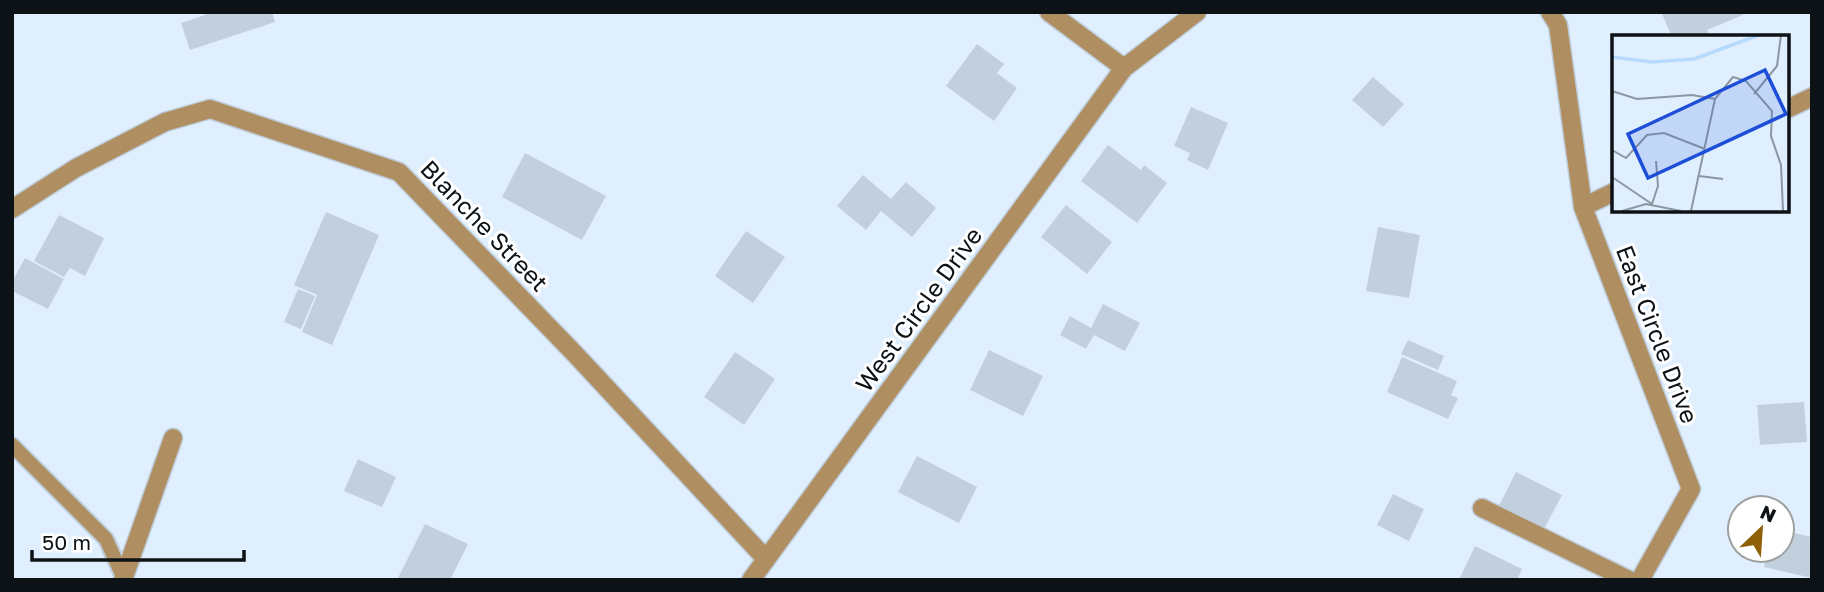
<svg xmlns="http://www.w3.org/2000/svg" width="1824" height="592" viewBox="0 0 1824 592" font-family="'Golos Text',sans-serif">
	<style>
		.building { fill: #c2d0de }
		.lines { fill: none; stroke-linecap: round; stroke-linejoin: round }
		.service-casing { stroke: #beccd9; stroke-width: 18 }
		.minor-casing { stroke: #beccd9; stroke-width: 21 }
		.service { stroke: #af8f61; stroke-width: 14 }
		.minor { stroke: #af8f61; stroke-width: 18 }
		.labels { text-anchor: middle; dominant-baseline: central; stroke-width: 6; stroke-linejoin: round; paint-order: stroke }
		.street-label { font-size: 24px; fill: #0d1217; stroke: #fff }
		.inset-river { fill: none; stroke: #b6dafd; stroke-width: 3.5 }
		.inset-road { fill: none; stroke: #8c97a2; stroke-width: 2 }
		.view { fill: #1d4ed8; fill-opacity: 0.15; stroke: #1d4ed8; stroke-width: 3.5 }
		.inset-edge { fill: none; stroke: #0d1217; stroke-width: 3.5 }
	</style>
	<rect width="100%" height="100%" fill="#e0effe"/>
	<g class="building">
		<path d="M204,12H272L275,22L190,50L181,23L205,15Z"/>
		<path d="M1667,12H1742L1743,15L1707,30L1710,37H1672L1662,14Z"/>
		<path d="M977,44L1004,64L997,73L1017,88L994,121L946,86Z"/>
		<path d="M1373,77L1404,104L1383,127L1352,100Z"/>
		<path d="M1191,107L1228,123L1208,170L1187,160L1190,153L1174,146Z"/>
		<path d="M1108,145L1141,170L1144,165L1167,183L1137,223L1081,181Z"/>
		<path d="M525,153L606,196L582,240L502,197Z"/>
		<path d="M863,175L891,199L906,182L936,208L912,237L881,211L866,230L837,206Z"/>
		<path d="M1066,205L1112,242L1087,274L1041,237Z"/>
		<path d="M326,212L379,235L332,345L302,332L317,295L294,285Z"/>
		<path d="M59,215L104,238L85,276L70,268L64,277L34,261Z"/>
		<path d="M1378,227L1420,235L1409,298L1366,291Z"/>
		<path d="M746,231L785,257L753,303L715,276Z"/>
		<path d="M25,258L64,279L48,309L12,291V282Z"/>
		<path d="M298,289L315,296L301,329L284,322Z"/>
		<path d="M1103,304L1140,323L1125,351L1094,335L1086,349L1060,335L1070,316L1091,328Z"/>
		<path d="M1408,340L1444,356L1438,370L1401,354Z"/>
		<path d="M989,350L1043,376L1023,416L970,390Z"/>
		<path d="M735,352L775,379L744,425L704,397Z"/>
		<path d="M1402,357L1457,381L1451,395L1458,398L1448,419L1387,392Z"/>
		<path d="M1804,402L1807,442L1760,445L1757,405Z"/>
		<path d="M917,456L977,487L959,523L898,492Z"/>
		<path d="M358,459L396,477L382,507L344,491Z"/>
		<path d="M1516,472L1562,495L1542,533L1497,510Z"/>
		<path d="M1393,494L1424,509L1409,541L1377,525Z"/>
		<path d="M425,524L468,544L450,580H397Z"/>
		<path d="M1782,530L1812,537V578L1764,567L1768,550H1782Z"/>
		<path d="M1475,546L1522,569L1517,580H1459Z"/>
	</g>
	<g class="lines">
		<g class="service-casing">
			<path id="service" d="M12,445L106,539L124,579"/>
		</g>
		<g class="minor-casing">
			<g id="minor">
				<path d="M1049,12L1124,68"/>
				<path d="M1550,12L1558,25L1583,207L1691,489L1640,580"/>
				<path d="M1787,109L1812,97"/>
				<path d="M1583,207L1614,192"/>
				<path d="M12,209L76,168L165,122L210,109L399,172L575,354L766,559"/>
				<path d="M1482,508L1629,580"/>
				<path d="M123,580L173,438"/>
				<path d="M751,580L1124,68L1197,12"/>
			</g>
		</g>
		<use href="#service" class="service"/>
		<use href="#minor" class="minor"/>
	</g>
	<g class="labels">
		<g class="street-label">
			<text transform="translate(485 225) rotate(46)">Blanche Street</text>
			<text transform="translate(918 309) rotate(-54)">West Circle Drive</text>
			<text transform="translate(1658 334) rotate(69)">East Circle Drive</text>
		</g>
	</g>
	<g transform="translate(1612 35)">
		<rect width="177" height="177" fill="#e0effe"/>
		<path class="inset-river" d="M0,22L40,27L82,24L147,0"/>
		<path class="inset-road" d="M0,56L25,64L80,60L103,64M142,59L165,31L169,0M0,115L14,123L35,100L52,98L93,114M87,141L111,144M0,142L40,169L46,151L44,126M10,176L34,169L69,176M79,176L103,64L121,42L134,46L160,76L159,101L169,130L171,176"/>
		<path class="view" d="M153,35L174,79L36,143L16,99Z"/>
		<rect width="177" height="177" class="inset-edge"/>
	</g>
	<rect width="1824" height="592" fill="none" stroke="#0d1217" stroke-width="28"/>
	<g transform="translate(1761 529) rotate(25)"><circle r="33" fill="#ffffff" stroke="#9ea0a2" stroke-width="2"/>
	<path d="M0-5L12 26L0 18L-12 26Z" fill="#8e6007"/>
	<text y="-10" font-size="19" font-weight="bold" text-anchor="middle" fill="#0d1217">N</text>
	</g>
	<path d="M32 550v10h212v-10" fill="none" stroke="#0d1217" stroke-width="3.5"/>
	<text x="42" y="550" font-size="21" fill="#0d1217" stroke="#ffffff" stroke-width="5" paint-order="stroke">50 m</text>
</svg>
